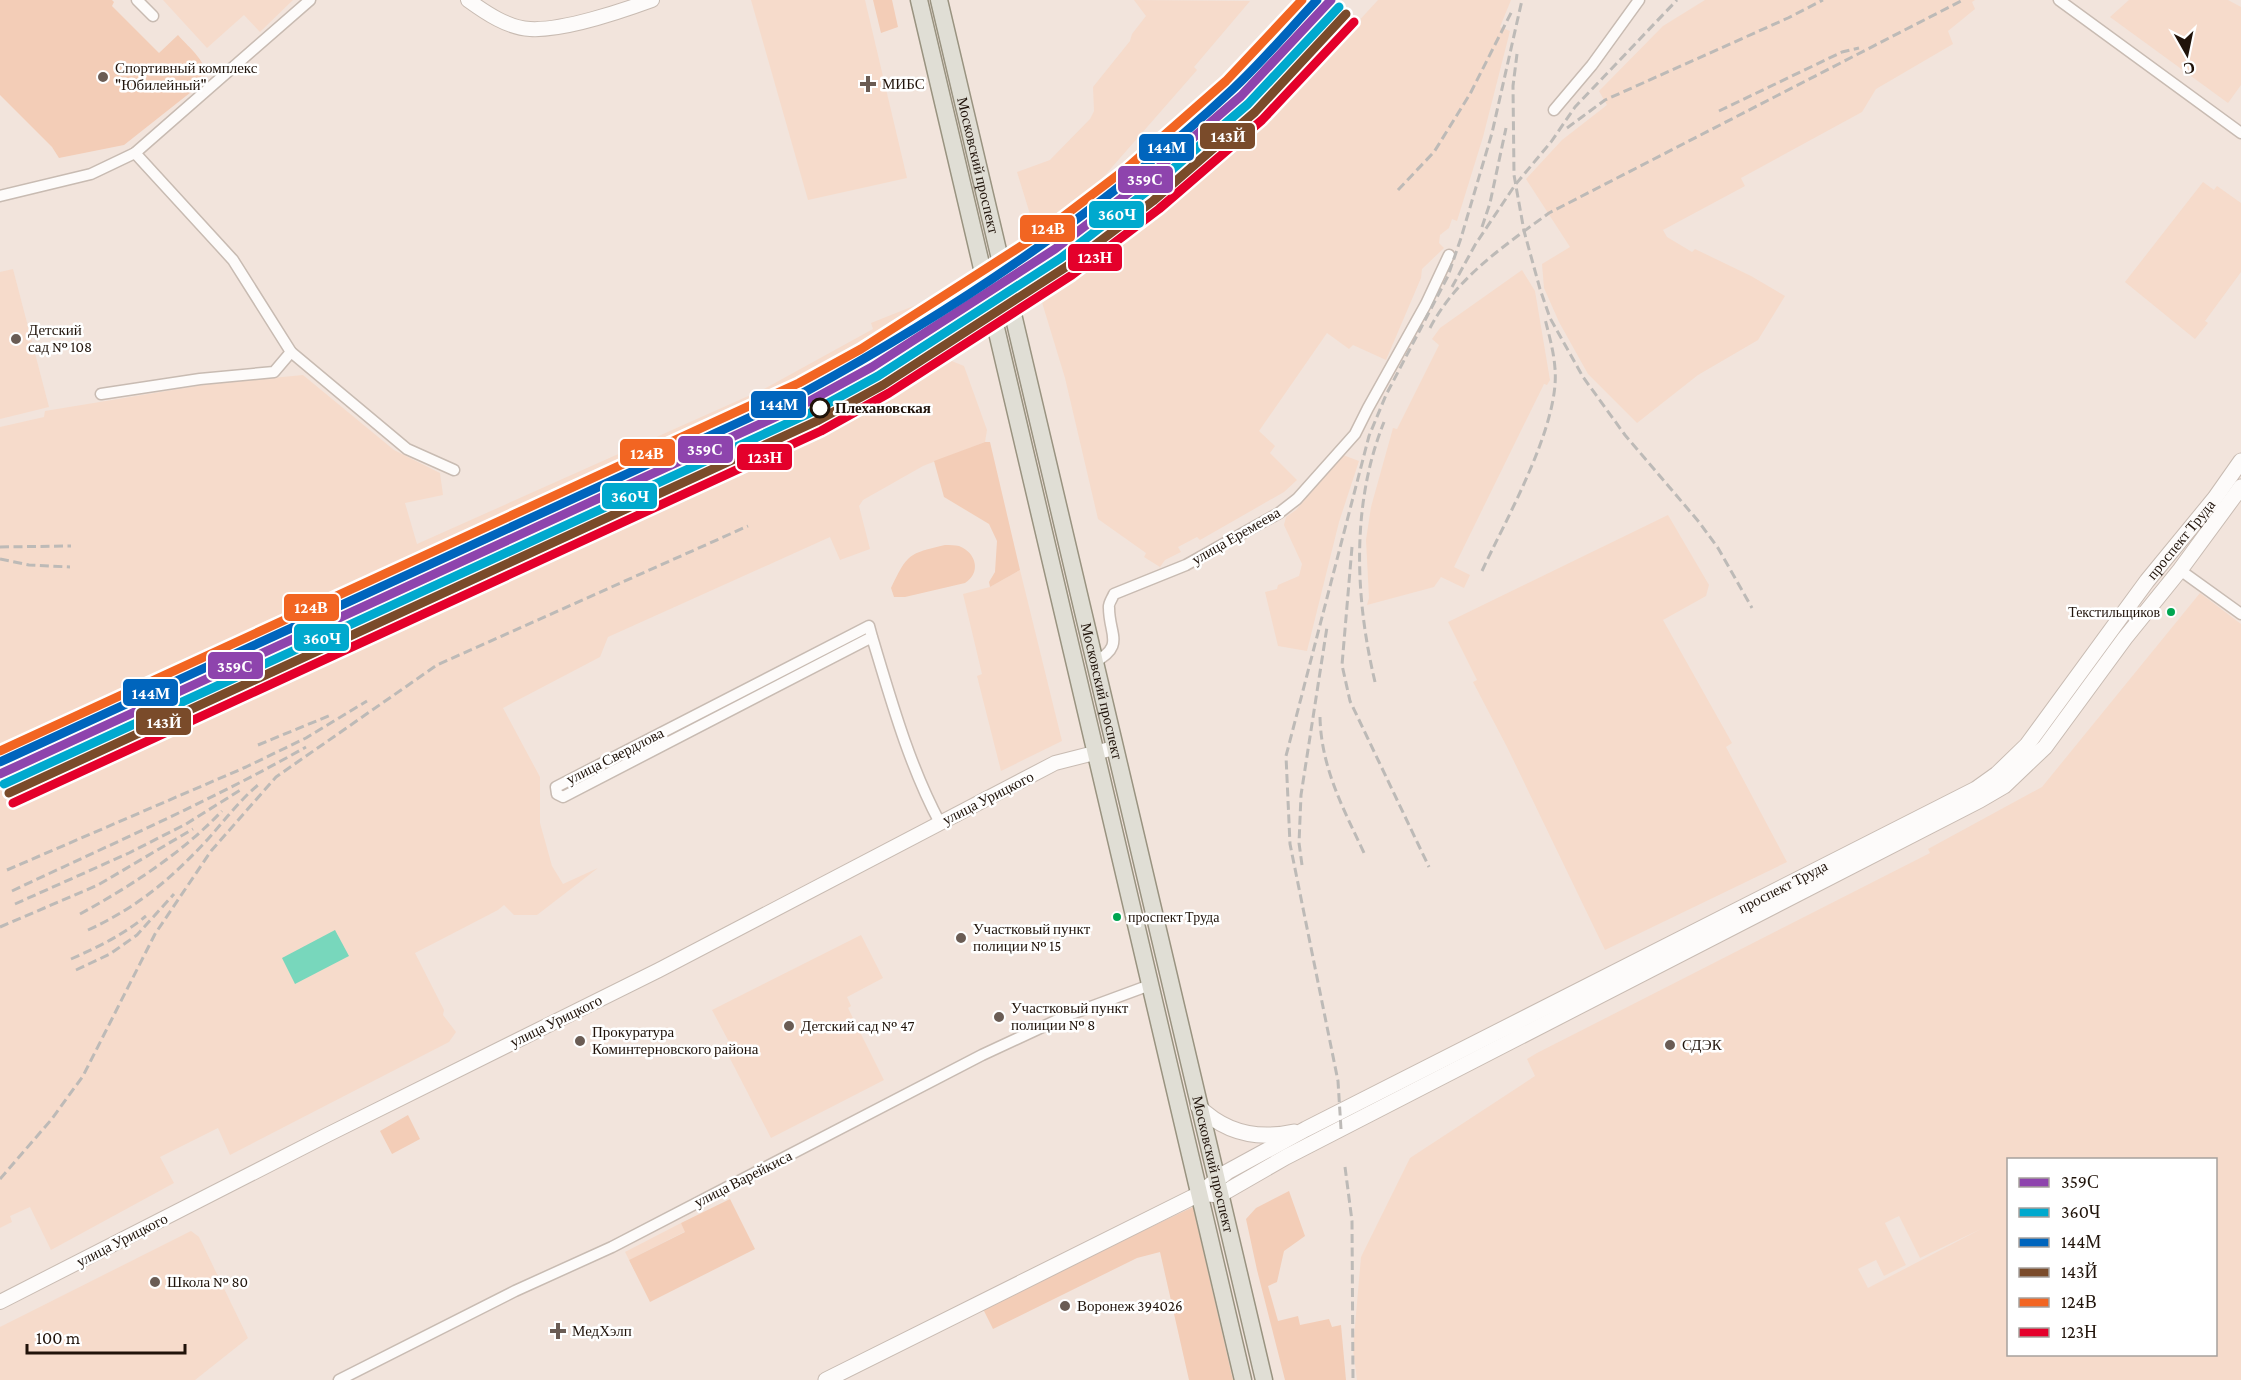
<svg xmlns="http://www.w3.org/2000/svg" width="2241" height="1380" viewBox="0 0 2241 1380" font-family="'Crimson Pro',serif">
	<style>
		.built { fill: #f6dbcb; fill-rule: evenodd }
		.green { fill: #f3cdb7 }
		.water { fill: #78d7bc }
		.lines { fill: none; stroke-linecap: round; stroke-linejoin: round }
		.minor-casing { stroke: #c8bbb2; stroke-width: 13 }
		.tertiary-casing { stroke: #c8bbb2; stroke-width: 16 }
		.secondary-casing { stroke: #c8bbb2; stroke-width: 17 }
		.primary-casing { stroke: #999380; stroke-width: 19 }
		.minor { stroke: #fdfbfa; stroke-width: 10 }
		.tertiary { stroke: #fdfbfa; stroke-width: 14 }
		.secondary { stroke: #fdfbfa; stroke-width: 15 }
		.primary { stroke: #e0ded5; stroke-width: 16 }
		.rail { stroke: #bdbab7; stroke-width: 3; stroke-dasharray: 9 4.5; stroke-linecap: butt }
		.rail-1-casing { stroke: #fff; stroke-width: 14 }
		.rail-2-casing { stroke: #fff; stroke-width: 14 }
		.rail-3-casing { stroke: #fff; stroke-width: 14 }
		.rail-4-casing { stroke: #fff; stroke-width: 14 }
		.rail-5-casing { stroke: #fff; stroke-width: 14 }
		.rail-6-casing { stroke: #fff; stroke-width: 14 }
		.rail-1 { stroke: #8e44ad; stroke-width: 9 }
		.rail-2 { stroke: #00a9ce; stroke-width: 9 }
		.rail-3 { stroke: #0065bd; stroke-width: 9 }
		.rail-4 { stroke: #7a4b2a; stroke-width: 9 }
		.rail-5 { stroke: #f26522; stroke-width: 9 }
		.rail-6 { stroke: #e4002b; stroke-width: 9 }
		.poi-dot { fill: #6a5c54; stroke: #fff; stroke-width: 2 }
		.stop-dot { fill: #fff; stroke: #20130a; stroke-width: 3 }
		.bus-dot { fill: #00a651; stroke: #fff; stroke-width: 2 }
		.labels { text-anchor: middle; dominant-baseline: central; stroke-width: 5; stroke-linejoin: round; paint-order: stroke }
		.bus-label { font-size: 14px; fill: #20130a; stroke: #fff; text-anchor: end }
		.poi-label { font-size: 15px; fill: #20130a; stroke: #fff; text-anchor: start }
		.street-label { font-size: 15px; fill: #20130a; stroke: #fff }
		.stop-label { font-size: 15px; font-weight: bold; fill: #20130a; stroke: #fff; text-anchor: start }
		.line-badge { stroke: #fff; stroke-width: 2 }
		.badge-label { font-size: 16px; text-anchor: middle; font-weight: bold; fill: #fff }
	</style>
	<rect width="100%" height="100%" fill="#f2e4dc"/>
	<g class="built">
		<path d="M163,0H293L260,32L244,15L207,48Z"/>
		<path d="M751,0H865L907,178L808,200Z"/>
		<path d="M1134,0L1250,1L1194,67L1197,70L1099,182L1052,232L1037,237L1017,172L1050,160L1090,119L1094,111L1093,87L1130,41L1132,34L1146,16Z"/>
		<path d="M1378,0H1511L1500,27L1510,31L1483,137L1457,221L1452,219L1449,228L1440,235L1439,243L1444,248L1422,269L1421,278L1386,360L1353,345L1349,349L1327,333L1259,431L1275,446L1270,453L1297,480L1284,492L1200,540L1197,537L1178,547L1181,552L1165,560L1160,567L1144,557L1146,553L1098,519L1065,378L1037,286L1123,223L1205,155L1309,54L1320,63Z"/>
		<path d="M1705,0H1975L1972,2L1975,9L1948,31L1953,44L1876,89L1862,112L1741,178L1745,186L1663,230L1667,237L1692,252L1695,249L1751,276L1785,296L1758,340L1698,375L1637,423L1588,374L1559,322L1544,288L1542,264L1570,247L1526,179L1562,140L1607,105L1599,91L1663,26Z"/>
		<path d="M2129,0H2228L2241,7V85L2228,103L2110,17Z"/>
		<path d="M2203,182L2214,190L2217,186L2241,203V272L2205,321L2208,323L2195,339L2125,282Z"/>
		<path d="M13,269L49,407L0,419V272Z"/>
		<path d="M1522,270L1535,291L1550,380L1547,385L1544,384L1454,567L1470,575L1464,588L1441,577L1434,587L1367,605L1369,598L1366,540L1371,507L1393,428L1397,429L1439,345L1432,339L1440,328Z"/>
		<path d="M921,303L942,357L964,366L987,430L985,442L923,466L863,500L859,506L870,549L840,560L830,537L608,637L600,657L503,708L540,777V823L552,866L563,884L598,868L537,915H514L504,905L498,910L415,953L444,1010L443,1015L456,1032L449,1042L230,1155L218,1128L160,1157L174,1183L51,1250L30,1207L10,1216L12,1222L0,1228V427L44,417L45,411L209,384L303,375L394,450L440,473L443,495L405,503L417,544L764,389L873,329L871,323Z"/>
		<path d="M1343,455L1359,461L1339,522L1307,651L1278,646L1265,592L1277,589L1278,585L1299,576L1302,564L1284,525L1286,517L1296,510Z"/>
		<path d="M1668,515L1709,585L1706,596L1663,620L1732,743L1726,747L1787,862L1605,950L1507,747L1473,682L1477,680L1448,622Z"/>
		<path d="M1020,570L1062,741L1001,771L977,676L982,674L963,594L990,587Z"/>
		<path d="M2200,593L2241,624V1380H1357L1353,1349L1361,1257L1410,1158L1535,1076L1527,1059L1537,1053L1930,853L1928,849L2042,787ZM2008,1160H2216V1354H2008ZM1899,1216L1920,1258L1981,1229L1868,1288L1858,1269L1876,1260L1884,1276L1906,1265L1885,1223Z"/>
		<path d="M861,935L883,978L847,997L851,1006L848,1008L884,1080L771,1138L723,1045L729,1042L712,1010Z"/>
		<path d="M681,1223L686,1231L629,1260L625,1252Z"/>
		<path d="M191,1231L199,1237L248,1338L195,1380H0V1327Z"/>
	</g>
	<g class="green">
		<path d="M0,0H112L114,2L112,6L159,53L178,35C189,48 210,63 205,81L124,145L59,158L52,147L0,95Z"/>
		<path d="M873,0H892L898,27L881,33Z"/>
		<path d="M985,442H990L1020,570L990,587L989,582L995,572L997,541L989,524L944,497L934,461Z"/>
		<path d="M945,545C950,545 955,545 959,546C977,553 981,573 965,583L905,597H894L891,588C908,553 908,554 945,545Z"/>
		<path d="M408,1115L420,1139L392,1154L380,1131Z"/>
		<path d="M1289,1191L1305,1236L1284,1251L1277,1282L1268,1286L1278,1321L1298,1316L1300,1325L1329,1319L1332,1327L1341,1325L1346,1380H1285L1257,1270L1246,1219L1256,1208Z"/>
		<path d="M730,1199L755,1249L650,1302L629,1260L685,1232L681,1223Z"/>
		<path d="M1193,1207L1233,1380H1189L1160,1252L1137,1258L993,1329L982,1307Z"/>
	</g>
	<path class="water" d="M335,930L349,956L295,984L282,958Z"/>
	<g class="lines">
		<g class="minor-casing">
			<g id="minor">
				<path d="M137,0L153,16"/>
				<path d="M2059,0L2241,133"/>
				<path d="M1554,110L1592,65L1639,0"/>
				<path d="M135,153L233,260L291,352L407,449L454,470"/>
				<path d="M0,196L91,174L135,153L310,0"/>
				<path d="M101,394L200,379L274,372L291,352"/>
				<path d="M2180,570L2241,614"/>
				<path d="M872,637L563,797L557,794L556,787L869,626L872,637C891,700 909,765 940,823"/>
				<path d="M1093,663C1126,646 1109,635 1109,608C1108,604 1112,599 1114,594L1186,565L1279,513L1297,499L1355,434L1368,408L1426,304L1449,255"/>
				<path d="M339,1380L515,1291L612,1247L982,1055L1066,1016L1150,985"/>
			</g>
		</g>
		<g class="tertiary-casing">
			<g id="tertiary">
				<path d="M468,0C486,13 508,28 530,29C562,31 622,11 652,0"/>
				<path d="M0,1302L327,1135L659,970L1055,763L1114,748"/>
			</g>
		</g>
		<g class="secondary-casing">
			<g id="secondary">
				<path d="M1198,1106C1225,1133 1258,1140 1294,1132"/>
				<path d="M1208,1194L1220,1195L1286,1157L1980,800L2004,786L2045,747L2125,638L2180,570L2241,487"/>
				<path id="s1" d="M826,1380L1199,1194L1227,1172L1306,1129L1976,789L1997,774L2027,745L2147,581L2215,498L2241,461"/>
			</g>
		</g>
		<g class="primary-casing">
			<g id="primary">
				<path d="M919,0L1243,1380"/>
				<path id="s2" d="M939,0L1264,1380"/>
			</g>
		</g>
		<use href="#minor" class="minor"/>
		<use href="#tertiary" class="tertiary"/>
		<use href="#secondary" class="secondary"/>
		<use href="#primary" class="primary"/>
		<g class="rail">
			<path d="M1517,54L1513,86L1514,175L1524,231L1540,289L1550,318L1583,377L1625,435L1699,522L1718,548L1752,608"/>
			<path d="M1719,111L1842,52L1859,48"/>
			<path d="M1567,128L1605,100L1788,18L1823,0"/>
			<path d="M1398,190L1434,152L1470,94L1513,9"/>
			<path d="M1482,227L1490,203L1506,128"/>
			<path d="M1452,287L1475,245L1515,185L1551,142L1575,107L1677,0"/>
			<path d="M1430,328C1456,278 1504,246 1549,213L1963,0"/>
			<path d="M0,547L71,546"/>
			<path d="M1352,547L1342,665L1350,701L1429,867"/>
			<path d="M0,559L29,565L70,567"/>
			<path d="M1482,571C1506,519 1560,425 1555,369C1554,352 1549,335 1545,319"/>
			<path d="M1375,682C1355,598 1351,504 1384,422"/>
			<path d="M1320,717C1321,768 1344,810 1365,855"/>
			<path d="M258,745L331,715"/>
			<path d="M1302,865L1299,843L1301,795L1327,627"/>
			<path d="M7,870L246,767L306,738L367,701"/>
			<path d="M12,891C111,844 211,801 306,747"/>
			<path d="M15,904L129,853L186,824L242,789"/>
			<path d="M80,914C131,886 182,853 222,811"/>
			<path d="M0,927L98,885L193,829"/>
			<path d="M88,930C138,907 171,879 208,839C224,821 240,800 258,785"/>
			<path d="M71,959C98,947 123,935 146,916"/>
			<path d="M76,970L110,954L137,935L174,894"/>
			<path d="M1341,1129L1338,1081L1290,844L1286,756L1369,436L1386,395L1448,276L1461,238L1492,133L1522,0"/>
			<path d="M1345,1167L1352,1221L1353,1380"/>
			<path d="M0,1179L51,1120L83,1076L155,934L211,851L276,777L437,665L748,526"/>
		</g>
		<g class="rail-1-casing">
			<path id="rail-1" d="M0,774L808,402L872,367L1055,249L1140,184L1241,96L1331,0"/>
		</g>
		<g class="rail-2-casing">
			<path id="rail-2" d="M4,784L812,412L878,376L1061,258L1146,192L1248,104L1339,7"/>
		</g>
		<g class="rail-3-casing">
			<path id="rail-3" d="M0,762L803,393C957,309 1105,209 1233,89C1262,62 1289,30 1317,0"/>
		</g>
		<g class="rail-4-casing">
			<path id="rail-4" d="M9,793L817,421L883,385L1066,267L1153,201L1255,112L1346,14"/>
		</g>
		<g class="rail-5-casing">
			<path id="rail-5" d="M0,751L799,383L861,349L1043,232L1127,168L1226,81L1302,0"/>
		</g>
		<g class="rail-6-casing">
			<path id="rail-6" d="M13,803L821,431L889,393L1072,275L1159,209L1262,120L1354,22"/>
		</g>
		<use href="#rail-1" class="rail-1"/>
		<use href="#rail-2" class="rail-2"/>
		<use href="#rail-3" class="rail-3"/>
		<use href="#rail-4" class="rail-4"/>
		<use href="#rail-5" class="rail-5"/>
		<use href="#rail-6" class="rail-6"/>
	</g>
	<g class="poi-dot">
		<circle cx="103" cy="77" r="6"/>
		<path d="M865 75h6v6h6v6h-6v6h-6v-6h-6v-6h6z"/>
		<circle cx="16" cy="339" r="6"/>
		<circle cx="961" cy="938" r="6"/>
		<circle cx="999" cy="1017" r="6"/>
		<circle cx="789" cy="1026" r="6"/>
		<circle cx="580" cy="1041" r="6"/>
		<circle cx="1670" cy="1045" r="6"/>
		<circle cx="155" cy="1282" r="6"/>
		<circle cx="1065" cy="1306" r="6"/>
		<path d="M555 1322h6v6h6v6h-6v6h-6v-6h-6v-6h6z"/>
	</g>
	<circle class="stop-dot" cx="820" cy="408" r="9"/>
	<g class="bus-dot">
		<circle cx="2171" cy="612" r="5"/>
		<circle cx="1117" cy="917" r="5"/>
	</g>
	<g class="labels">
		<g class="bus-label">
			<text x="2160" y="612">Текстильщиков</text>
			<text x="1128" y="917" text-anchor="start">проспект Труда</text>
		</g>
		<g class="poi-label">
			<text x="115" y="68">Спортивный комплекс<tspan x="115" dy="17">"Юбилейный"</tspan></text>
			<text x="882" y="84">МИБС</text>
			<text x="28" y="330">Детский<tspan x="28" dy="17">сад № 108</tspan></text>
			<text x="973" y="929">Участковый пункт<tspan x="973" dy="17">полиции № 15</tspan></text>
			<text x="1011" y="1008">Участковый пункт<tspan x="1011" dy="17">полиции № 8</tspan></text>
			<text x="801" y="1026">Детский сад № 47</text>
			<text x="592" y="1032">Прокуратура<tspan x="592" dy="17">Коминтерновского района</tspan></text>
			<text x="1682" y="1045">СДЭК</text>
			<text x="167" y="1282">Школа № 80</text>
			<text x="1077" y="1306">Воронеж 394026</text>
			<text x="572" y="1331">МедХэлп</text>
		</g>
		<g class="street-label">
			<text stroke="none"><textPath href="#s2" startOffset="170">Московский проспект</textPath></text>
			<text transform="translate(1236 536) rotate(-30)">улица Еремеева</text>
			<text stroke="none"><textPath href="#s1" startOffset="1618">проспект Труда</textPath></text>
			<text stroke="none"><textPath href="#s2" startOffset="710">Московский проспект</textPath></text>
			<text transform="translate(615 756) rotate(-27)">улица Свердлова</text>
			<text transform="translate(988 798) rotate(-27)">улица Урицкого</text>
			<text stroke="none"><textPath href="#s1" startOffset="1077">проспект Труда</textPath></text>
			<text transform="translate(556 1021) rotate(-26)">улица Урицкого</text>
			<text stroke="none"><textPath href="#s2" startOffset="1196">Московский проспект</textPath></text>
			<text transform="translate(743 1179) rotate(-27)">улица Варейкиса</text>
			<text transform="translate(122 1240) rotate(-27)">улица Урицкого</text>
		</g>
		<g class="stop-label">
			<text x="835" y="408">Плехановская</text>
		</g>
	</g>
	<g class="line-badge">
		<rect x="1199" y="122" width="57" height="28" rx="6" fill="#7a4b2a"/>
		<rect x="1138" y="133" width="57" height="29" rx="6" fill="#0065bd"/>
		<rect x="1117" y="165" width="57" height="29" rx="6" fill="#8e44ad"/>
		<rect x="1088" y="200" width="57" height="29" rx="6" fill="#00a9ce"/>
		<rect x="1019" y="214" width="57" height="29" rx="6" fill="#f26522"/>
		<rect x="1067" y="243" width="56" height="29" rx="6" fill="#e4002b"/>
		<rect x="750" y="390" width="57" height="29" rx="6" fill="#0065bd"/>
		<rect x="677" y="435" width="57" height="29" rx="6" fill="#8e44ad"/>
		<rect x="619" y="438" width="57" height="29" rx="6" fill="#f26522"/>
		<rect x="736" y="443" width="57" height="28" rx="6" fill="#e4002b"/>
		<rect x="601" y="482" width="57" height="28" rx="6" fill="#00a9ce"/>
		<rect x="283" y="593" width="57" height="29" rx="6" fill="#f26522"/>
		<rect x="293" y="623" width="57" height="29" rx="6" fill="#00a9ce"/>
		<rect x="207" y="651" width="57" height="29" rx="6" fill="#8e44ad"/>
		<rect x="122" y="678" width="57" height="29" rx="6" fill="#0065bd"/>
		<rect x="135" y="707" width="57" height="29" rx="6" fill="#7a4b2a"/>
	</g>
	<g class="badge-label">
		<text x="1228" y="142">143Й</text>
		<text x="1167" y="153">144М</text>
		<text x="1145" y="185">359С</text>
		<text x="1117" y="220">360Ч</text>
		<text x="1048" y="234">124В</text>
		<text x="1095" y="263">123Н</text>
		<text x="779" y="410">144М</text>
		<text x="705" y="455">359С</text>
		<text x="647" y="459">124В</text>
		<text x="765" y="463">123Н</text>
		<text x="630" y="502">360Ч</text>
		<text x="311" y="613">124В</text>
		<text x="322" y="644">360Ч</text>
		<text x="235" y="672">359С</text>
		<text x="151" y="699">144М</text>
		<text x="164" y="728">143Й</text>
	</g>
	<rect x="2007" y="1158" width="210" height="198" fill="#ffffff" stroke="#a6a19d" stroke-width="1.5"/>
	<rect x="2019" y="1178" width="30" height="9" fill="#8e44ad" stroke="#a6a19d" stroke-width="1.5"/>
	<text x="2061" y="1188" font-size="18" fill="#20130a">359С</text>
	<rect x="2019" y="1208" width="30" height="9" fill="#00a9ce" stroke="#a6a19d" stroke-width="1.5"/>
	<text x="2061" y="1218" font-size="18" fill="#20130a">360Ч</text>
	<rect x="2019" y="1238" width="30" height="9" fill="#0065bd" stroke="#a6a19d" stroke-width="1.5"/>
	<text x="2061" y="1248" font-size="18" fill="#20130a">144М</text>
	<rect x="2019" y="1268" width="30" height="9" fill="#7a4b2a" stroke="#a6a19d" stroke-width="1.5"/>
	<text x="2061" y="1278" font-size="18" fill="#20130a">143Й</text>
	<rect x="2019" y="1298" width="30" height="9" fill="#f26522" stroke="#a6a19d" stroke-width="1.5"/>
	<text x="2061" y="1308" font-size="18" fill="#20130a">124В</text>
	<rect x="2019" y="1328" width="30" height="9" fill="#e4002b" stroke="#a6a19d" stroke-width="1.5"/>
	<text x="2061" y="1338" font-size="18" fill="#20130a">123Н</text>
	<g transform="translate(2187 54) rotate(171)" stroke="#ffffff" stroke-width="4.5" paint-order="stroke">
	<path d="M0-4.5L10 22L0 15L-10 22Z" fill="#20130a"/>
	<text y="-9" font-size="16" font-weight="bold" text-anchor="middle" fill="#20130a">С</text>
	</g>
	<path d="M27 1344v9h158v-9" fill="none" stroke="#20130a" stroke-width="3"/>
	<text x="36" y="1344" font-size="18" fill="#20130a" stroke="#ffffff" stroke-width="4.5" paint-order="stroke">100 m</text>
</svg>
